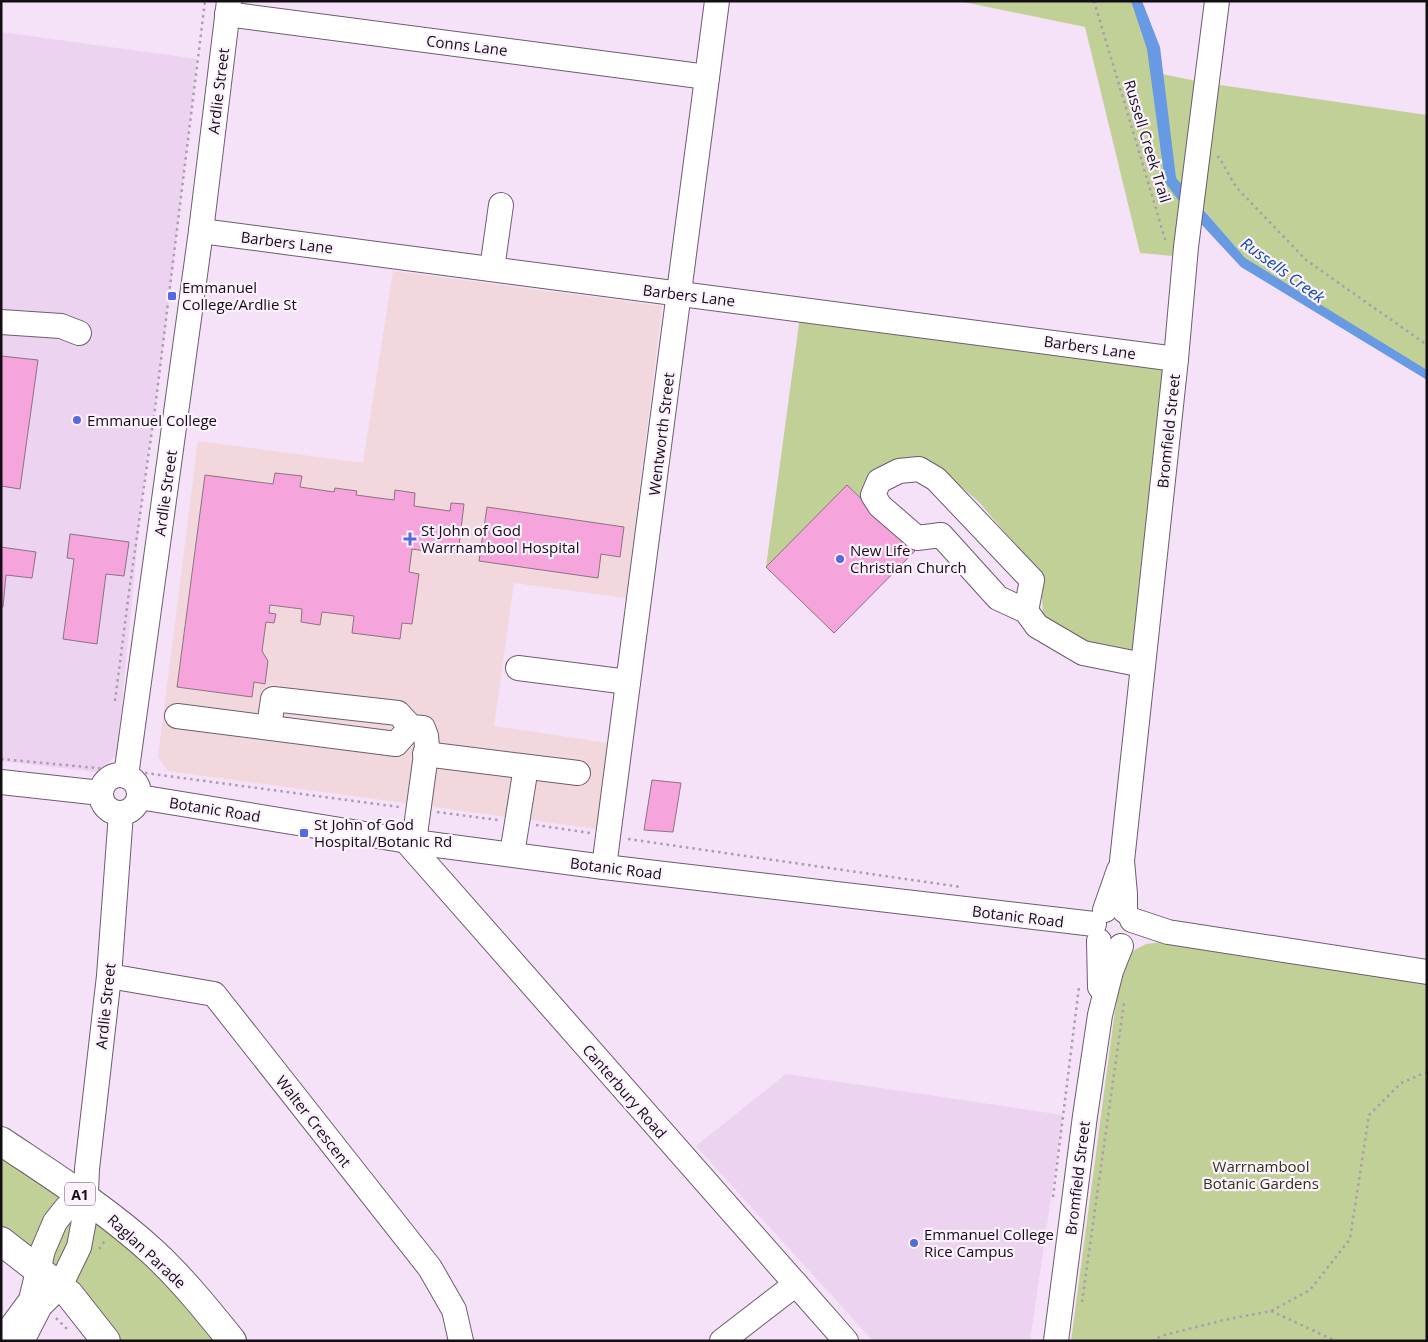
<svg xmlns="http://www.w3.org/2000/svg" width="1428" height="1342" viewBox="0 0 1428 1342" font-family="'Open Sans',sans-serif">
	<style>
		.built { fill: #ecd3ef }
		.medical { fill: #f2d7dc }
		.green { fill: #c1d097 }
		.water { fill: #689ae3 }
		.building { fill: #f6a4dc; stroke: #8b7383 }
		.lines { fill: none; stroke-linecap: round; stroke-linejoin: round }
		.minor-casing { stroke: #6d5c6f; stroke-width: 26 }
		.highway-casing { stroke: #6d5c6f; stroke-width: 30 }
		.path { stroke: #ab9cae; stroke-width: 2.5; stroke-dasharray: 2.5 4; stroke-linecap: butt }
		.minor { stroke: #fff; stroke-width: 24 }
		.highway { stroke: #fff; stroke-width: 28 }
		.poi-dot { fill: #556ae0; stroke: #fdf1ff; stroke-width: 2 }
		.labels { text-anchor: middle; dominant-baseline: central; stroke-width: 4.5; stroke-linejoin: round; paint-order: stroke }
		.shield { fill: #fdf1ff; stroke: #59515a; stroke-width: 1 }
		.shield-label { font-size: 14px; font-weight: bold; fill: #130d14 }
		.street-label { font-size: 15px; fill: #130d14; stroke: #fdf1ff }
		.poi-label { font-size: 15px; fill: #130d14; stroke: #fdf1ff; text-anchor: start }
		.park-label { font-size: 15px; fill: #2d350e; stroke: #fdf1ff }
		.water-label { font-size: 16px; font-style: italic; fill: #0b4ea3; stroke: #fdf1ff }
	</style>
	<rect width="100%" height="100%" fill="#f5e1f8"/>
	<g class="built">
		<path d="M1,32L197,59L165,333L141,506L117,755L97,772L1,761Z"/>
		<path d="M786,1074L1063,1115L1030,1341H873L696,1146Z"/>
	</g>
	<path class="medical" d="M393,271L662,306L626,598L514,583L494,726L608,743L597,829L168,771L158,757L198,441L363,463Z"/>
	<g class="green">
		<path d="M959,1H1137L1157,73L1206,83L1427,115V372L1243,260L1193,195L1185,257L1140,253L1085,27Z"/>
		<path d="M801,309L1176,359L1144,653L1073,643L1043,618L1041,575L979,502L943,471L876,470L861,499L847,485L766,567Z"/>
		<path d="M1169,941L1427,982V1341H1071L1121,965L1127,954L1146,944Z"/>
		<path d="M1,1140L87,1198L232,1341H104L1,1241Z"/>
	</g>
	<path class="water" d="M1131,1H1142L1160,47L1176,178L1245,258L1427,370V380L1241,267L1190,212L1184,208L1165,182L1147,49Z"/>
	<g class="building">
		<path d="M1,356L38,360L20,489L1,486Z"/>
		<path d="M275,473L302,476L300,487L334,492L335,488L357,491L356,495L394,500L395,490L415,493L414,506L450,511L451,503L464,504L458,554L442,552L443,547L425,545V551L412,549L409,572L419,574L412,624L402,623L400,639L352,633L354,616L322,612L320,625L301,622L302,609L270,605L269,613L276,614L274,623L266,622L262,651L268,661L265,684L254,682L252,697L177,687L205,475L273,484Z"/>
		<path d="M847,485L915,551L834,633L766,567Z"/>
		<path d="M487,507L624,527L620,557L601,554L598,578L479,561Z"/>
		<path d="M70,534L129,542L124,576L106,574L97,644L63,639L74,559L67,558Z"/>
		<path d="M1,547L36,552L32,578L6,575L3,607H1Z"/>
		<path d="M652,780L681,783L673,832L644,830Z"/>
	</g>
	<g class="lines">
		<g class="minor-casing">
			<g id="minor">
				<path d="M227,14L707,77"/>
				<path d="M201,231L1176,359"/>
				<path d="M492,269L501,205"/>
				<path d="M1,322L61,326L79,333"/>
				<path d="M1026,611L1032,580L936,479L919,469L899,471L879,481L873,495L880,506L917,538L941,535L998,598L1026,611L1037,626L1083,653L1143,665"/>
				<path d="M518,668L628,682"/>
				<path d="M177,716L396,744L411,727"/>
				<path d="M269,727L273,699L398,713L411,727L423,728L426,736L427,747L414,842"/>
				<path d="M425,754L578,773"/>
				<circle cx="120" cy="794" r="19"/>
				<path d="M126,776L201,231L229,1"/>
				<path d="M1,782L101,793"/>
				<path d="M139,797L414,842L604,867L1094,924"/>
				<path d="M405,840L846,1341"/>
				<path d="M512,854L526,767"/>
				<path d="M604,867L717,1"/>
				<path d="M1105,910L1119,870"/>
				<path d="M1125,911V894L1122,861L1176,359L1186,247L1217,1"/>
				<path d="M1132,920L1168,932L1427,972"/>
				<path d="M1099,941L1100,987"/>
				<path d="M109,976L214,994L430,1268L454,1310L461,1341"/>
				<path d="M1,1341L31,1300L43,1250L55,1222L67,1207L87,1198"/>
				<path d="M22,1341L40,1306L60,1286L79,1247L85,1215L87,1169L109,976L121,813"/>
				<path d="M722,1341L796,1284"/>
				<path d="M1056,1341L1085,1116L1100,1015L1111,971L1121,946"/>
			</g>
		</g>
		<g class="highway-casing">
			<g id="highway">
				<path d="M1,1141C53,1176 106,1209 153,1252C182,1279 207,1310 232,1341"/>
				<path d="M1,1241L69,1294L106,1341"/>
			</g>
		</g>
		<g class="path">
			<path d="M1094,1L1165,239H1169"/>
			<path d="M1217,157H1219L1236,187L1306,260L1427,345"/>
			<path d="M115,701L129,592L155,409L205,1"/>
			<path d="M1,759L107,769"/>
			<path d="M145,773L399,807"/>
			<path d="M437,812L498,820"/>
			<path d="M536,825L590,833"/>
			<path d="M628,839L961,887"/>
			<path d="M1053,1197L1079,987"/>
			<path d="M99,1249L106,1239"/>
			<path d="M1082,1302L1124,1003"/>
			<path d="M1271,1311L1336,1341"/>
			<path d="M56,1318L68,1330"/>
			<path d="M1152,1341L1161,1336L1224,1320L1271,1311L1310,1290L1350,1239L1369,1115L1401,1083L1427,1072"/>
		</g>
		<use href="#minor" class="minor"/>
		<use href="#highway" class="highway"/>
	</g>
	<g class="poi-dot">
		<rect x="167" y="291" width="10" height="10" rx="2.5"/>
		<circle cx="77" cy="420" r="5"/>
		<path d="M407.5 531.5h5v5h5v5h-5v5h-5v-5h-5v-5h5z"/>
		<circle cx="840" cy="559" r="5"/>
		<rect x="299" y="828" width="10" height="10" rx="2.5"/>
		<circle cx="914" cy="1243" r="5"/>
	</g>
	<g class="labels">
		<rect class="shield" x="65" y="1182.5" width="30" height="23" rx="4"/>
		<g class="shield-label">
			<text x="80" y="1194">A1</text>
		</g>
		<g class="street-label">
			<text transform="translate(467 45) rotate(7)">Conns Lane</text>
			<text transform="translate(218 91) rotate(-83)">Ardlie Street</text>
			<text transform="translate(1148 141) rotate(73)">Russell Creek Trail</text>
			<text transform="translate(287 242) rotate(7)">Barbers Lane</text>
			<text transform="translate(689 295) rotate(7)">Barbers Lane</text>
			<text transform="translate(1090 347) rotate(8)">Barbers Lane</text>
			<text transform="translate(1168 431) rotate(-84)">Bromfield Street</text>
			<text transform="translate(661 434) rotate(-83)">Wentworth Street</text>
			<text transform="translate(165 493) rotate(-82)">Ardlie Street</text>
			<text transform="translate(215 809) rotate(9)">Botanic Road</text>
			<text transform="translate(616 868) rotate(7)">Botanic Road</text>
			<text transform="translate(1018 916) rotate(7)">Botanic Road</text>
			<text transform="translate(105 1006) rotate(-84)">Ardlie Street</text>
			<text transform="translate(625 1091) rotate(49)">Canterbury Road</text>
			<text transform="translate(314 1121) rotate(52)">Walter Crescent</text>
			<text transform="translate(1077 1178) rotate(-83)">Bromfield Street</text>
			<text transform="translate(147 1251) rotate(43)">Raglan Parade</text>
		</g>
		<g class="poi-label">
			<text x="182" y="287">Emmanuel<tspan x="182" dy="17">College/Ardlie St</tspan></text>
			<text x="87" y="420">Emmanuel College</text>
			<text x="421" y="530">St John of God<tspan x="421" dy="17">Warrnambool Hospital</tspan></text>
			<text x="850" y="550">New Life<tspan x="850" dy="17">Christian Church</tspan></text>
			<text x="314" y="824">St John of God<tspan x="314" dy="17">Hospital/Botanic Rd</tspan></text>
			<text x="924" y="1234">Emmanuel College<tspan x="924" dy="17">Rice Campus</tspan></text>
		</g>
		<g class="park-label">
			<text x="1261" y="1166">Warrnambool<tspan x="1261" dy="17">Botanic Gardens</tspan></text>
		</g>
		<g class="water-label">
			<text transform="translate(1283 270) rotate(36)">Russells Creek</text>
		</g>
	</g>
	<rect width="1428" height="1342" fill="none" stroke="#130d14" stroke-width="5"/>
</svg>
